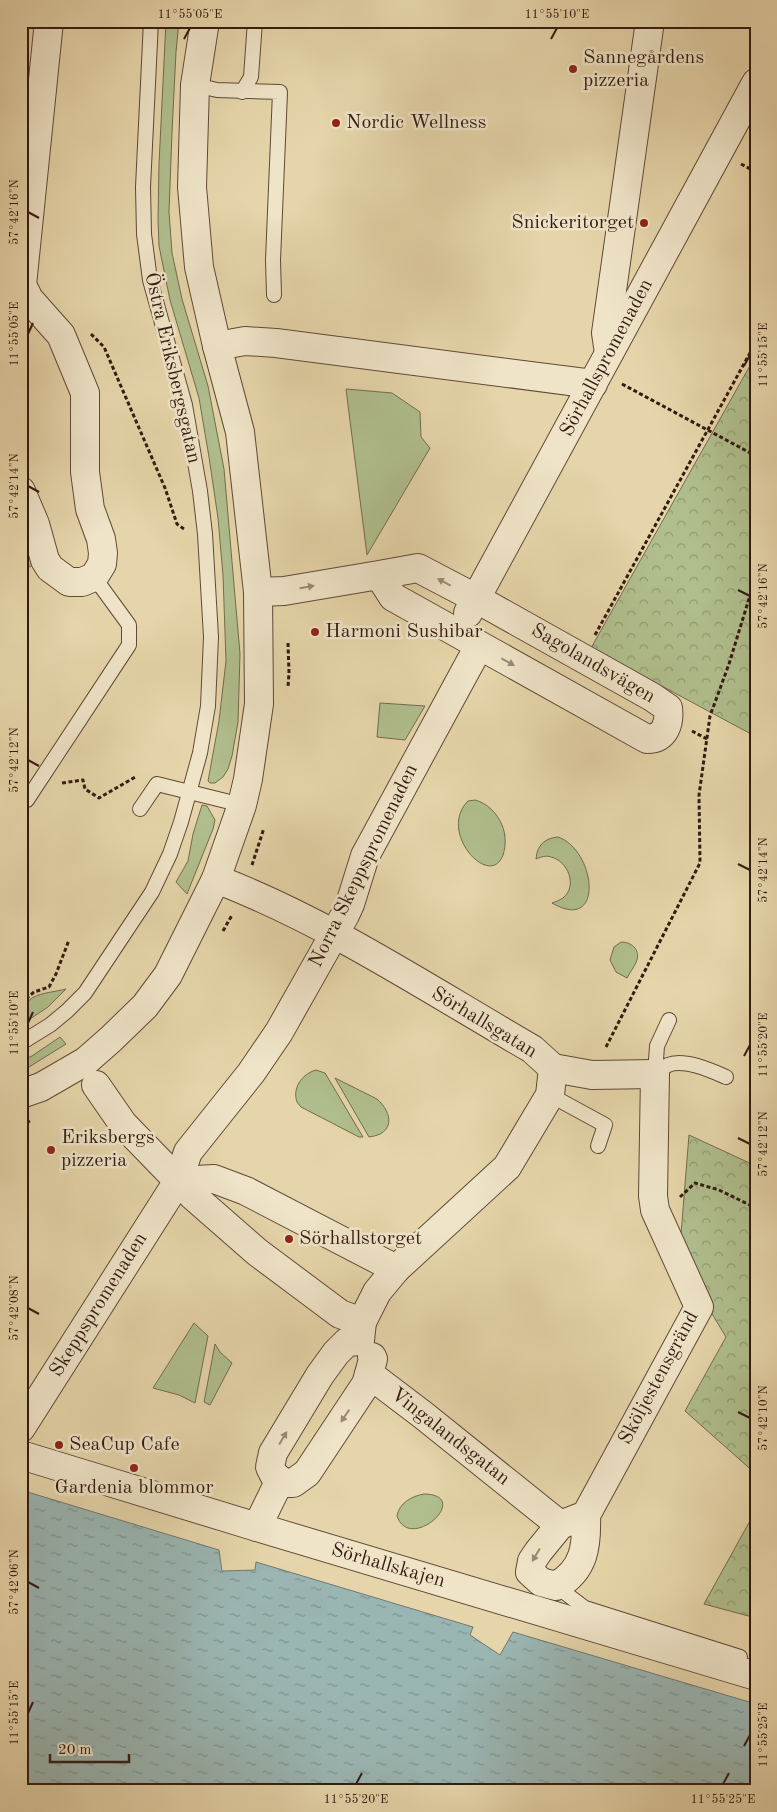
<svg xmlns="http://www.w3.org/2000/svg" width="777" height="1812" viewBox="0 0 777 1812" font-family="'Old Standard TT',serif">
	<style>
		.green { fill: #b0be8d; stroke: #726c4f }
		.forest { fill: url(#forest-crowns); stroke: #726c4f }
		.water { fill: url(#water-ripples); stroke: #717872 }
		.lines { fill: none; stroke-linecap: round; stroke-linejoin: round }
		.lane-casing { stroke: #604937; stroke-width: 16 }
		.street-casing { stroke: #604937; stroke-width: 30 }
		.path { stroke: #331a11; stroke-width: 3; stroke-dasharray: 4 2.5; stroke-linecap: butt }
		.lane { stroke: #efe4c8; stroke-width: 14 }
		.street { stroke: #efe4c8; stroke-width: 28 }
		.oneway { fill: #9a8976 }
		.ticks { fill: none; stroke: #331a11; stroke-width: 2 }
		.poi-dot { fill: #8f2418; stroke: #efe4c8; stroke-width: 2 }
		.labels { text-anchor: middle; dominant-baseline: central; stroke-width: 5; stroke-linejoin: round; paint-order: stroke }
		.poi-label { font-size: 20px; fill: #331a11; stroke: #efe4c8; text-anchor: start }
		.street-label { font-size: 20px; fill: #331a11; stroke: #efe4c8 }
		.neatline { fill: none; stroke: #331a11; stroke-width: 2 }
		.ticks-label { font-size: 12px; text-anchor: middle; fill: #331a11 }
	</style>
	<defs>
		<pattern id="forest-crowns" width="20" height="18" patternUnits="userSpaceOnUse" patternTransform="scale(1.25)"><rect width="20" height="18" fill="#b0be8d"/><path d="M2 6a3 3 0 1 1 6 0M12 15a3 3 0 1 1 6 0" fill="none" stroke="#909a72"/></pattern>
		<pattern id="water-ripples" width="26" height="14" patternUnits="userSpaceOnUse" patternTransform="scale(1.25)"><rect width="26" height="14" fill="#9ab6b3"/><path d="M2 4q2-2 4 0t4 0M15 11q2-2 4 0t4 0" fill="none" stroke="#7e9390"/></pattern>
	</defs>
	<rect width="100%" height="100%" fill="#e6d5aa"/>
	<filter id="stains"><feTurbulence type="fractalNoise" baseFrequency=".004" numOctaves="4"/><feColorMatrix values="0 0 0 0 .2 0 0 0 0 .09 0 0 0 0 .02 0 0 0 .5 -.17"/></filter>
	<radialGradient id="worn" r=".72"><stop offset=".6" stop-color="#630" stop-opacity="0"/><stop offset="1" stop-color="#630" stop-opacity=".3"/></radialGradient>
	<g class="green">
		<path d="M166,21H179L176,52L172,132L169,212L172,253L182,299L208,386L224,469L240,654L238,722L232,756L228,769L223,777L215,783H210L208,781L219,721L226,661L223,575L218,518L209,457L199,398L170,300L159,246L158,220L159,164Z"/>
		<path d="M346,389L392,393L420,412L421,437L430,448L367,555Z"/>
		<path d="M21,506L37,563L21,571Z"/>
		<path d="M380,703L425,706L405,740L377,737Z"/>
		<path d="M475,800C487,803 497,813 502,825C506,834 506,846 503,855C490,890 437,832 468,801Z"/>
		<path d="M202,805L207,806L215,820L213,829L187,894L176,882L188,861L193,834Z"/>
		<path d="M558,837C596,850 605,934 552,903C555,902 560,900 563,898C578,886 568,861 551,857C546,855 541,857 536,859C537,845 545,838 558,837Z"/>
		<path d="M621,942C631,942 640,949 637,960C635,966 630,972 627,978L616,972L610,960L614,947Z"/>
		<path d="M66,989L48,1007L21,1025C21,992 41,995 66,989Z"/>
		<path d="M60,1037L66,1044L21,1072V1061L32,1056Z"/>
		<path d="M316,1070L325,1073L363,1137H359L301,1107L297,1102C292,1088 302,1074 316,1070Z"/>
		<path d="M335,1078L377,1099C393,1113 395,1134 369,1137Z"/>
		<path d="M194,1323L208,1336L195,1403L179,1395L153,1388Z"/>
		<path d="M215,1344L220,1352L232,1363L210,1405L204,1402Z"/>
		<path d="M424,1494C474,1495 410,1554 397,1516C399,1503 412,1496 424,1494Z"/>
	</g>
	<g class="forest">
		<path d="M756,355V772L751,734L591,648Z"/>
		<path d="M689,1135L756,1166V1474L685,1411L726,1337L679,1259Z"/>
		<path d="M756,1510V1618L704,1604Z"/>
	</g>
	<path class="water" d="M21,1490L219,1550L222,1571L255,1570L256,1562L473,1627L470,1635L500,1655L513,1632L756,1704V1791H21Z"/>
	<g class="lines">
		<g class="lane-casing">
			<g id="lane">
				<path d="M195,85L217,90L280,92L273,260L274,295"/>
				<path d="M242,92L251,77L255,21"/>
				<path d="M27,800L129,645V625L94,577"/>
				<path d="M140,809L157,784L242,805"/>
				<path d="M21,1043L50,1025L67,1011L85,993L152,892L170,854L181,822L200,753L208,706L211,637L205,534L200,491L185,405L150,280L144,234L143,187L151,21"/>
				<path d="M655,1074C659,1071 664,1067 668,1065C684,1058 712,1071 726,1077"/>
				<path d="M655,1074L657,1046L669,1020"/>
				<path d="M550,1095L605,1125L598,1146"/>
				<path d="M556,1586L585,1608L740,1657"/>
			</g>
		</g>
		<g class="street-casing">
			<g id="street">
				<path d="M217,346L245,341L276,343L593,384"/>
				<path d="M609,353L606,333L650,21"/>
				<path d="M21,491L35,524L45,560L50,568L69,582H82L94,577L102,564L103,553L101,539L90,509L85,472V393L61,335L29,299L22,285L49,21"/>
				<path d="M258,592L284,591L379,575L393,597L647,739C665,739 670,723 668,708L652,697L477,599L418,568L379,575"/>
				<path d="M468,613L756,83"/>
				<path d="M216,879C326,921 430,990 532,1049L553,1068"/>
				<path d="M553,1068L592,1075L655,1074L653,1196L655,1210L699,1307L586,1515C587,1545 585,1570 556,1586L541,1582L530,1572L532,1561L538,1552L560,1525L586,1515"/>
				<path d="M96,1085L123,1124L193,1196L257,1252L340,1314L362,1322"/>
				<path d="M21,1094L41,1087L86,1061L111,1039L145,1006L168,975L216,879L242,805L248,779L259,704L258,592L240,432L217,346L199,267L192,187L195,85L205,21"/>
				<path d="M178,1181L214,1179L246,1191L396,1269"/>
				<path d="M360,1340L362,1322L377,1292L396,1269L507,1167L550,1095L553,1068"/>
				<path d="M360,1341L347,1342L336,1353L320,1375L273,1453L270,1467L274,1475L280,1480L286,1483H293L307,1473L366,1384L369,1374"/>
				<path d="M372,1357L373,1359L369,1374L423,1415L560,1525"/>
				<path d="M21,1428L178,1181L188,1152L251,1073L279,1032L345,915L350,904L365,856L479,646"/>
				<path d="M21,1455L257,1527L756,1676"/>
				<path d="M257,1527L280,1480"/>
			</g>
		</g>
		<g class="path">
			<path d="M741,164L756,172"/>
			<path d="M91,334L104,347L165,488L177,524L184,529"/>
			<path d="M622,384L756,456"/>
			<path d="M595,635L756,342"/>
			<path d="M288,643L289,673L288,687"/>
			<path d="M692,731L707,739"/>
			<path d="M62,783L83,780L85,789L99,798L137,776"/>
			<path d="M252,865L264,828"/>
			<path d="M223,931L232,915"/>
			<path d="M21,1003L34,992L49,987L56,974L69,940"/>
			<path d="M606,1047L700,863L699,795L710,716L729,664L756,576"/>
			<path d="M21,1125L30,1121"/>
			<path d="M680,1197L695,1183L719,1190L756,1208"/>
		</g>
		<use href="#lane" class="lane"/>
		<use href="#street" class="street"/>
	</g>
	<defs><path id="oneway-solid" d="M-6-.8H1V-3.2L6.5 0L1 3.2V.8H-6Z" transform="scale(1.25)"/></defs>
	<g class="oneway">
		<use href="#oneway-solid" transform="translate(444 582) rotate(-152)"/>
		<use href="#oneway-solid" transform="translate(307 587) rotate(-10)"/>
		<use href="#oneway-solid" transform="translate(508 662) rotate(29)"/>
		<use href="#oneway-solid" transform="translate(345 1416) rotate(124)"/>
		<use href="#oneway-solid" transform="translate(283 1438) rotate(-59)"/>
		<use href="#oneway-solid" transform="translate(536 1555) rotate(121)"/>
	</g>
	<path class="ticks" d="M184,39L190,28M551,39L557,28M28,212L39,218M28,334L33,323M744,366L750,355M28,486L39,492M738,590L750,596M28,760L39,766M738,864L750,870M28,1023L33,1012M744,1056L750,1045M738,1138L750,1144M28,1308L39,1314M738,1412L750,1418M28,1582L39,1588M28,1713L33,1702M744,1746L750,1735M356,1784L362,1773M723,1784L729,1773"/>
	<g class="poi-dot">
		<circle cx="573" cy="69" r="5"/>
		<circle cx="336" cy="123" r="5"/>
		<circle cx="644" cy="223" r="5"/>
		<circle cx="315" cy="632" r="5"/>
		<circle cx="51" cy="1150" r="5"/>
		<circle cx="289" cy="1239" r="5"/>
		<circle cx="59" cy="1445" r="5"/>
		<circle cx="134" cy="1468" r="5"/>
	</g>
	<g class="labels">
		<g class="poi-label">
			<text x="583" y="58">Sannegårdens<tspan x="583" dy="23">pizzeria</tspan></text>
			<text x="346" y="123">Nordic Wellness</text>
			<text x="634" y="223" text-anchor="end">Snickeritorget</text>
			<text x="325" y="632">Harmoni Sushibar</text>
			<text x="61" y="1138">Eriksbergs<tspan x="61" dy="23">pizzeria</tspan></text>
			<text x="299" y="1239">Sörhallstorget</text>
			<text x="69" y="1445">SeaCup Cafe</text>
			<text x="134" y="1488" text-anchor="middle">Gardenia blommor</text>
		</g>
		<g class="street-label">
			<text transform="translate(607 358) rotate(-62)">Sörhallspromenaden</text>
			<text transform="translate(172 368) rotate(77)">Östra Eriksbergsgatan</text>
			<text transform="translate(593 664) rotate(30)">Sagolandsvägen</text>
			<text transform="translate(364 866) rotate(-64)">Norra Skeppspromenaden</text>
			<text transform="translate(484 1023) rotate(31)">Sörhallsgatan</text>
			<text transform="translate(99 1305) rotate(-58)">Skeppspromenaden</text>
			<text transform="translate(659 1378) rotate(-62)">Sköljestensgränd</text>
			<text transform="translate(450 1437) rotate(38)">Vingalandsgatan</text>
			<text transform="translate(388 1566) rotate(16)">Sörhallskajen</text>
		</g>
	</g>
	<rect width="777" height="1812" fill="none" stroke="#e6d5aa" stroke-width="55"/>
	<path d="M50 1754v8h79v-8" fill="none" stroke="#331a11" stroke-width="2.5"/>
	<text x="58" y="1754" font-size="15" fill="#331a11" stroke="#efe4c8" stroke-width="4" paint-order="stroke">20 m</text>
	<rect x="28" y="28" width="722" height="1756" class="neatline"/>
	<g class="ticks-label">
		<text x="190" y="18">11°55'05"E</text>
		<text x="557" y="18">11°55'10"E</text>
		<text transform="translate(14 212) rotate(-90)" y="4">57°42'16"N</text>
		<text transform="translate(14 334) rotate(-90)" y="4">11°55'05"E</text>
		<text transform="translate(763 355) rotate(-90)" y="4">11°55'15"E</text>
		<text transform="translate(14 486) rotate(-90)" y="4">57°42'14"N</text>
		<text transform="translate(763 596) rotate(-90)" y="4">57°42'16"N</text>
		<text transform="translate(14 760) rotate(-90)" y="4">57°42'12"N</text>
		<text transform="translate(763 870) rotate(-90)" y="4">57°42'14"N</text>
		<text transform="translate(14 1023) rotate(-90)" y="4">11°55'10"E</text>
		<text transform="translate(763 1045) rotate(-90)" y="4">11°55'20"E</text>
		<text transform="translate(763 1144) rotate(-90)" y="4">57°42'12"N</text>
		<text transform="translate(14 1308) rotate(-90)" y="4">57°42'08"N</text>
		<text transform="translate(763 1418) rotate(-90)" y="4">57°42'10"N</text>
		<text transform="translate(14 1582) rotate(-90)" y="4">57°42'06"N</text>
		<text transform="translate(14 1713) rotate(-90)" y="4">11°55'15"E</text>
		<text transform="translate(763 1735) rotate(-90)" y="4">11°55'25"E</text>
		<text x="356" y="1803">11°55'20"E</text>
		<text x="723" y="1803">11°55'25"E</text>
	</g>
	<rect width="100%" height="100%" filter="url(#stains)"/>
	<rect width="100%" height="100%" fill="url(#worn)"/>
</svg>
